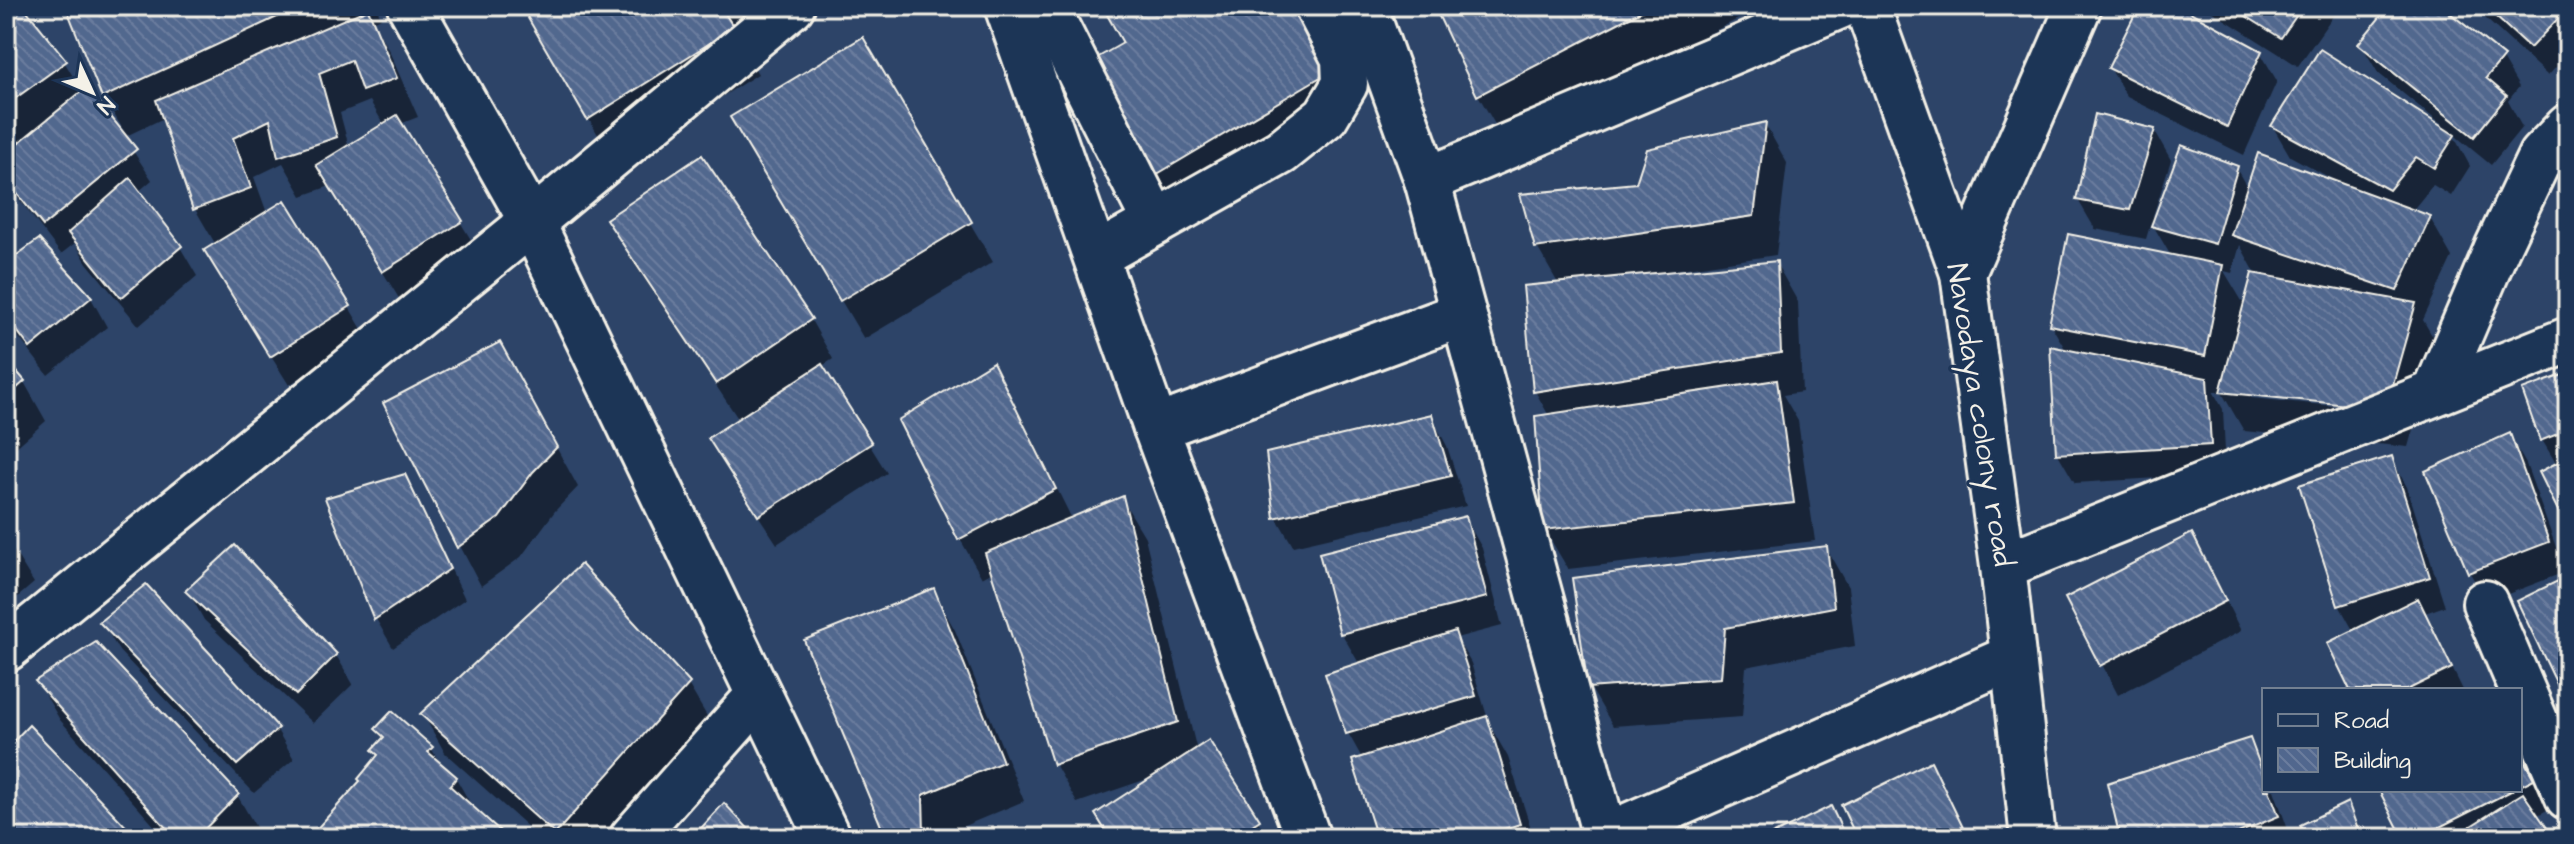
<svg xmlns="http://www.w3.org/2000/svg" width="2574" height="844" viewBox="0 0 2574 844" font-family="'Architects Daughter',sans-serif">
	<style>
		.shadow { fill: #0007; fill-rule: evenodd }
		.building { fill: url(#building-back-hatch); stroke: #f4f1e8; stroke-width: 2 }
		.lines { fill: none; stroke-linecap: round; stroke-linejoin: round }
		.minor-casing { stroke: #f4f1e8; stroke-width: 50 }
		.tertiary-casing { stroke: #f4f1e8; stroke-width: 50 }
		.minor { stroke: #1d3557; stroke-width: 44 }
		.tertiary { stroke: #1d3557; stroke-width: 44 }
		.labels { text-anchor: middle; dominant-baseline: central; stroke-width: 6; stroke-linejoin: round; paint-order: stroke }
		.street-label { font-size: 30px; fill: #f4f1e8; stroke: #1d3557 }
	</style>
	<defs>
		<pattern id="building-back-hatch" width="6" height="6" patternUnits="userSpaceOnUse" patternTransform="scale(2)"><rect width="6" height="6" fill="#51678e"/><path d="M-1 5l2 2M0 0l6 6M5-1l2 2" fill="none" stroke="#6b7d9e"/></pattern>
	</defs>
	<rect width="100%" height="100%" fill="#2d4468"/>
	<filter id="ink" filterUnits="userSpaceOnUse"><feTurbulence type="fractalNoise" baseFrequency=".0125" numOctaves="2"/><feDisplacementMap in="SourceGraphic" scale="16" xChannelSelector="R" yChannelSelector="G"/><feConvolveMatrix kernelMatrix="1 2 1 2 8 2 1 2 1" color-interpolation-filters="sRGB"/></filter>
	<g filter="url(#ink)">
		<g class="shadow">
			<path d="M6,6H21L65,63L83,93L123,135L125,133L104,97L85,6H376L381,18L373,22L389,51L418,117L400,124L478,251L400,300L330,186L302,196L283,163L254,177L267,213L349,307L366,336L289,385L223,280L216,245L195,209L164,118L124,137L152,180L138,192L180,247L197,276L139,326L87,263L75,243L61,254L6,182ZM370,101L384,125L349,147L340,113Z"/>
			<path d="M523,6H814L748,56L758,74L615,164Z"/>
			<path d="M1104,6H1288L1353,118L1182,220L1090,64L1125,44Z"/>
			<path d="M1436,6H1763L1504,140L1478,95Z"/>
			<path d="M2142,6H2175L2260,52L2277,81L2244,155L2127,97L2110,68Z"/>
			<path d="M2203,6H2340L2298,66Z"/>
			<path d="M2392,6H2438L2502,58L2519,87L2508,101L2522,127L2491,165L2452,133L2470,166L2451,196L2433,185L2412,211L2430,218L2452,257L2423,320L2437,344L2408,447L2244,431L2222,393L2213,391L2223,409L2226,474L2075,483L2058,454L2067,352L2051,325L2171,256L2151,222L2146,239L2095,229L2078,200L2154,130L2171,160L2153,216L2156,218L2236,168L2248,189L2337,184L2338,182L2290,156L2273,127L2445,132L2447,129L2378,73L2361,44ZM2240,245L2257,276L2245,306L2224,271L2232,273ZM2251,393L2396,408V412L2251,398Z"/>
			<path d="M2472,6H2568V54L2548,76Z"/>
			<path d="M862,40L993,262L864,339L755,156Z"/>
			<path d="M1765,124L1787,163L1776,255L1667,271V274L1776,263L1798,302L1802,392L1783,395L1798,421L1815,541L1568,569L1545,530L1537,418L1549,416L1535,391L1559,285L1537,247L1638,185Z"/>
			<path d="M609,220L811,320L833,359L821,367L887,473L777,544L727,468L739,420L631,259Z"/>
			<path d="M39,241L91,298L107,327L48,375L6,321V266Z"/>
			<path d="M6,362L24,382L46,421L6,456Z"/>
			<path d="M993,365L1015,404L1072,519L1122,499L1145,537L1197,751L1258,821L1268,838H1111L1153,777L1077,803L1055,764L993,572L982,578L960,539L901,421Z"/>
			<path d="M2568,375V526L2557,465L2542,440Z"/>
			<path d="M521,383L578,487L555,511L521,557L481,586L386,404Z"/>
			<path d="M1431,416L1447,446L1466,506L1293,546L1276,517Z"/>
			<path d="M2509,435L2526,464L2565,572L2487,602L2470,573L2428,472Z"/>
			<path d="M2391,458L2407,487L2445,606L2425,613L2463,690H2352L2354,632L2339,605Z"/>
			<path d="M404,476L421,506L465,599L393,648L376,619L328,500Z"/>
			<path d="M1465,518L1482,548L1502,626L1456,638L1471,663L1490,726L1508,757L1534,838H1379L1362,758L1348,733L1328,675L1360,665L1342,634Z"/>
			<path d="M6,538L34,583L6,607Z"/>
			<path d="M235,548L336,655L353,684L313,723L204,620L188,591Z"/>
			<path d="M1826,548L1848,587L1855,646L1746,667L1742,717L1613,726L1590,687Z"/>
			<path d="M2208,565L2241,631L2118,695L2068,599Z"/>
			<path d="M933,591L955,630L1024,801L945,834V838H888Z"/>
			<path d="M102,622L277,730L294,759L254,793L119,651Z"/>
			<path d="M38,682L237,795L260,834L256,838H165L60,720Z"/>
			<path d="M688,684L711,723L608,838H540L445,753L423,714Z"/>
			<path d="M378,730L431,748L441,765L456,778L474,810L505,838H318L316,833L362,782L379,757L375,750L384,740Z"/>
			<path d="M2249,741L2264,766V790H2274L2291,838H2122Z"/>
			<path d="M2520,753L2549,809L2536,816L2552,838H2406L2381,790H2520Z"/>
			<path d="M1930,764L1969,838H1859Z"/>
			<path d="M2347,805L2365,838H2307Z"/>
		</g>
		<g class="building">
			<path d="M6,6H23L67,61L6,105Z"/>
			<path d="M80,6H301L102,98L68,12Z"/>
			<path d="M521,6H729L723,10L734,28L587,120Z"/>
			<path d="M1102,6H1290L1329,72L1154,176L1088,63L1123,43Z"/>
			<path d="M1434,6H1651L1477,96Z"/>
			<path d="M2139,6H2179L2262,51L2227,127L2108,68Z"/>
			<path d="M2230,6H2303L2281,38Z"/>
			<path d="M2389,6H2441L2504,56L2486,78L2507,96L2474,137L2358,44Z"/>
			<path d="M2484,6H2568V8L2530,48Z"/>
			<path d="M368,9L397,78L362,91L351,60L319,73L337,137L278,157L270,120L233,138L251,188L193,210L156,100Z"/>
			<path d="M863,37L972,222L840,301L730,117Z"/>
			<path d="M2320,49L2455,135L2434,168L2416,157L2389,190L2271,126Z"/>
			<path d="M87,87L137,149L43,226L6,180V153Z"/>
			<path d="M2095,114L2155,129L2130,210L2076,200Z"/>
			<path d="M397,115L463,221L382,272L316,165Z"/>
			<path d="M1766,122L1754,216L1535,248L1520,194L1636,183L1647,149Z"/>
			<path d="M2181,145L2238,166L2215,244L2151,226Z"/>
			<path d="M2258,153L2431,216L2397,291L2231,235Z"/>
			<path d="M702,155L812,319L716,384L606,219Z"/>
			<path d="M130,178L182,246L121,298L68,233Z"/>
			<path d="M285,200L351,306L270,357L204,250Z"/>
			<path d="M2068,234L2223,265L2205,356L2049,325Z"/>
			<path d="M39,239L92,297L30,348L6,316V263Z"/>
			<path d="M1777,261L1781,353L1533,392L1523,286Z"/>
			<path d="M2252,273L2416,303L2386,409L2220,392Z"/>
			<path d="M500,342L557,447L533,472L499,518L457,548L383,403Z"/>
			<path d="M2050,346L2207,378L2211,445L2056,454Z"/>
			<path d="M6,359L25,381L6,398Z"/>
			<path d="M993,362L1056,489L958,540L898,420Z"/>
			<path d="M822,364L872,443L758,516L708,438Z"/>
			<path d="M2568,373V430L2540,441L2522,390Z"/>
			<path d="M1777,380L1794,503L1543,530L1535,416Z"/>
			<path d="M1432,414L1451,476L1274,518L1266,453Z"/>
			<path d="M2510,433L2549,542L2468,573L2425,471Z"/>
			<path d="M2392,456L2430,577L2338,606L2299,485Z"/>
			<path d="M2568,457V531L2539,472Z"/>
			<path d="M405,474L450,569L374,620L325,498Z"/>
			<path d="M1123,496L1178,722L1053,765L985,553Z"/>
			<path d="M1466,516L1487,597L1340,634L1319,553Z"/>
			<path d="M2192,533L2226,601L2100,666L2065,598Z"/>
			<path d="M235,545L337,654L296,695L185,591Z"/>
			<path d="M1827,546L1834,607L1725,628L1721,678L1588,688L1572,578Z"/>
			<path d="M581,564L690,683L555,834L420,714Z"/>
			<path d="M2568,576V707L2517,601Z"/>
			<path d="M146,584L279,728L237,765L99,622Z"/>
			<path d="M934,588L1003,762L923,795L924,835L912,838H886L804,640Z"/>
			<path d="M2418,598L2452,668L2407,690H2350L2327,643Z"/>
			<path d="M1455,631L1476,696L1346,734L1325,674Z"/>
			<path d="M96,642L239,794L196,838H175L35,681Z"/>
			<path d="M392,711L433,747L428,752L457,777L450,786L508,838H319L313,833L360,781L358,779L378,755L372,750L384,737L375,729Z"/>
			<path d="M1487,716L1520,824L1476,838H1377L1352,760Z"/>
			<path d="M29,725L137,838H6V749Z"/>
			<path d="M2250,738L2264,776V790H2269L2279,816L2226,838H2120L2107,783Z"/>
			<path d="M1209,740L1260,820L1232,838H1110L1095,814Z"/>
			<path d="M2520,753L2534,779L2520,786Z"/>
			<path d="M1931,761L1968,838H1857L1841,805Z"/>
			<path d="M2379,790H2513L2418,838H2403Z"/>
			<path d="M2523,793L2554,838H2452Z"/>
			<path d="M2348,802L2361,838H2305L2300,825Z"/>
			<path d="M724,803L757,838H692Z"/>
			<path d="M1831,806L1846,838H1766Z"/>
		</g>
		<g class="lines">
			<g class="minor-casing">
				<g id="minor">
					<path d="M410,6L532,222L828,838"/>
					<path d="M1007,6L1156,428L1308,838"/>
					<path d="M1046,6L1155,222"/>
					<path d="M1364,6L1427,180L1605,836"/>
					<path d="M1427,180L1840,6"/>
					<path d="M1096,256L1281,152L1326,116L1345,84L1344,58L1317,6"/>
					<path d="M1963,273L2079,6"/>
					<path d="M2436,391L2497,248L2541,155L2568,127"/>
					<path d="M1156,428L1463,314"/>
					<path d="M2003,566L2568,340"/>
					<path d="M2485,603L2568,797"/>
					<path d="M6,649L532,222L792,6"/>
					<path d="M632,838L759,695"/>
					<path d="M1601,838L2013,657"/>
				</g>
			</g>
			<g class="tertiary-casing">
				<path id="tertiary" d="M1867,6L1963,273L2003,566L2033,838"/>
			</g>
			<use href="#minor" class="minor"/>
			<use href="#tertiary" class="tertiary"/>
		</g>
	</g>
	<g class="labels">
		<g class="street-label">
			<text transform="translate(1980 415) rotate(81)">Navodaya colony road</text>
		</g>
	</g>
	<rect width="2574" height="844" fill="none" stroke="#1d3557" stroke-width="32"/>
	<rect x="16" y="16" width="2542" height="812" fill="none" stroke="#f4f1e8" stroke-width="3" filter="url(#ink)"/>
	<rect x="2262" y="688" width="260" height="104" fill="#1d3557" stroke="#738091" stroke-width="2"/>
	<rect x="2278" y="714" width="40" height="12" fill="#1d3557" stroke="#738091" stroke-width="2"/>
	<text x="2334" y="728" font-size="24" fill="#f4f1e8">Road</text>
	<rect x="2278" y="748" width="40" height="24" fill="url(#building-back-hatch)" stroke="#738091" stroke-width="2"/>
	<text x="2334" y="768" font-size="24" fill="#f4f1e8">Building</text>
	<g transform="translate(92 92) rotate(134)" stroke="#1d3557" stroke-width="6" paint-order="stroke">
	<path d="M0-6L14 30L0 20L-14 30Z" fill="#f4f1e8"/>
	<text y="-12" font-size="22" font-weight="bold" text-anchor="middle" fill="#f4f1e8">N</text>
	</g>
</svg>
